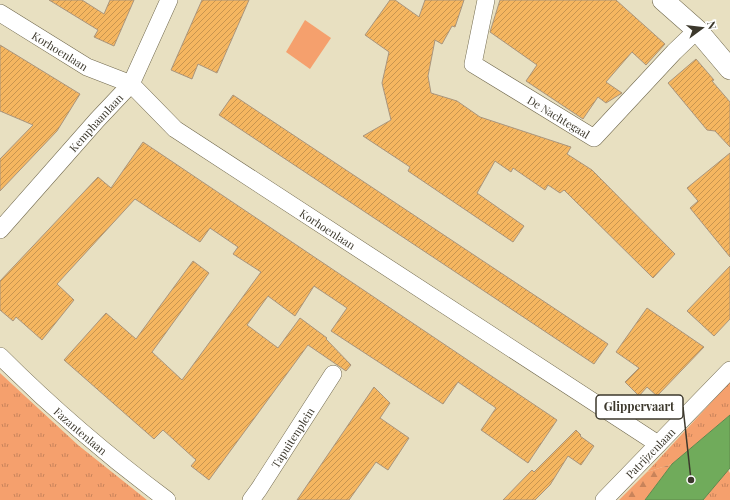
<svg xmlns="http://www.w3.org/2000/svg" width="730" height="500" viewBox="0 0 730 500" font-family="'Playfair Display',serif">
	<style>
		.grass { fill: url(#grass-tufts) }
		.forest { fill: url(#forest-firs) }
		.green { fill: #f5a06d }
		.water { fill: #70ab5b; stroke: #60884d }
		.building { fill: url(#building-hatch); stroke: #a9957d }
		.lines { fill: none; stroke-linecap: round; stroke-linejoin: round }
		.minor-casing { stroke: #71694e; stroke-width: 18 }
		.tertiary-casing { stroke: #71694e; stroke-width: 22 }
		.minor { stroke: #fff; stroke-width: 17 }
		.tertiary { stroke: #fff; stroke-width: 21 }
		.labels { text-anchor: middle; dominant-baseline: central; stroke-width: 3; stroke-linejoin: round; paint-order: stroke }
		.street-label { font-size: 11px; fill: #3c382c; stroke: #fff }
		.leader { fill: none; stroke: #3c382c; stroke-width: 1.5 }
		.callout-dot { fill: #3c382c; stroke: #fff; stroke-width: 1.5 }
		.callout { fill: #fff; stroke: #3c382c; stroke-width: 1.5 }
		.callout-label { font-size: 12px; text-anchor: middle; font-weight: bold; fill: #3c382c }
	</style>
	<defs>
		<pattern id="grass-tufts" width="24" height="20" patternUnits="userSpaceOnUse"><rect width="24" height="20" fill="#f5a06d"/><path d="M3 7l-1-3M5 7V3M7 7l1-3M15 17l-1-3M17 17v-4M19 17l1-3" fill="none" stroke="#c8835a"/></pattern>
		<pattern id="forest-firs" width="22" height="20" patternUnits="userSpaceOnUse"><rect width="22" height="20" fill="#f5a06d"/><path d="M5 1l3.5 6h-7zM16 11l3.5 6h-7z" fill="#c8835a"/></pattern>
		<pattern id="building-hatch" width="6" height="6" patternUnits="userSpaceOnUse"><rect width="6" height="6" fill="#f5b660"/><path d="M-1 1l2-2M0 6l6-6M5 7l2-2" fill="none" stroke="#c8954f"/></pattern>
	</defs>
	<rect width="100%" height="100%" fill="#e8e0c1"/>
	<g class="grass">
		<path d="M0,373L78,445L147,500H0Z"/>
		<path d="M730,382V415L672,464L647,472Z"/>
		<path d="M728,470L730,473V500H703Z"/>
	</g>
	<path class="forest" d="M672,464L645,500H619L647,472Z"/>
	<path class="green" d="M305,20L331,38L310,69L286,52Z"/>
	<path class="water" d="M730,415V468L703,500H645L672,464Z"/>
	<g class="building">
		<path d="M49,0H82L104,14L110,0H134L114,46L94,37L98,30Z"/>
		<path d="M202,0H249L217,73L198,64L192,79L171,70Z"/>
		<path d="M390,0H395L419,17L425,0H464L455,27L452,26L442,44L435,40L428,76L431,93L457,101L480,117L571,147L567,154L592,170L675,254L653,278L564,190L560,193L548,185L545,190L513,168L511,172L495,161L477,193L524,226L513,242L408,171L410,167L363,136L391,120L382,83L389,52L365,35Z"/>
		<path d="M500,0H616L665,44L646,65L632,52L606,82L622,93L606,103L598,97L583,119L526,81L537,65L490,32Z"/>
		<path d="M0,45L80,94L57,131L0,191V159L33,125L0,111Z"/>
		<path d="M696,59L714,80L712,81L730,102V147L715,131L707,130L668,83Z"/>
		<path d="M233,95L608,344L594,364L219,115Z"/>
		<path d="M143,142L557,420L528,463L481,430L496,408L458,382L443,404L331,331L347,308L314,286L295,316L268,296L247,325L278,348L300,318L327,338L326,339L351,365L346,371L308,345L209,480L191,466L196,460L163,430L154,439L64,360L106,313L136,339L193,261L209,273L152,352L182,380L261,272L233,254L238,247L210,228L200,242L135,199L57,284L74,300L42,340L16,317L13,321L0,310V281L98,177L111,188Z"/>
		<path d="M730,153V257L690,208L698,201L687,188Z"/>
		<path d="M730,266V319L714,336L687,311Z"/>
		<path d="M647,308L704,347L657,396L647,387L639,396L625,382L639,368L616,352Z"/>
		<path d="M374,387L390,403L380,418L409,438L388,470L376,462L349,500H297Z"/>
		<path d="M576,430L581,435L580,436L594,446L581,465L568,456L550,485L535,500H503L532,470L534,472Z"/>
	</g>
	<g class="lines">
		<g class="minor-casing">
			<g id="minor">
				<path id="s1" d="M486,0L473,64L594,138L674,52L697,30"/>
				<path id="s2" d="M0,13L87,67L131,84L175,129L658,444"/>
				<path id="s3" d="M0,230L97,120L131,84L169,0"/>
				<path id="s4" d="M0,356C52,408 108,456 167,500"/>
				<path id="s5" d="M251,500L259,489L333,374"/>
				<path id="s6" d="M604,500L730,370"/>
			</g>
		</g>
		<g class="tertiary-casing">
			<path id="tertiary" d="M663,0L697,30L730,69"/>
		</g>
		<use href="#minor" class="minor"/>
		<use href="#tertiary" class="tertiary"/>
	</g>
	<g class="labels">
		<g class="street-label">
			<text stroke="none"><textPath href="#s2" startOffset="71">Korhoenlaan</textPath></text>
			<text stroke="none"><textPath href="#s1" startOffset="166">De Nachtegaal</textPath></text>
			<text stroke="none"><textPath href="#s3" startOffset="144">Kemphaanlaan</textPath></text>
			<text stroke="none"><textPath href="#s2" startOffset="395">Korhoenlaan</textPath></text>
			<text stroke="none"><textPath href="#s4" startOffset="110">Fazantenlaan</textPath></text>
			<text stroke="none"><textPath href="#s5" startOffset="75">Tapuitenplein</textPath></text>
			<text stroke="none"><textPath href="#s6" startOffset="66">Patrijzenlaan</textPath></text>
		</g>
	</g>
	<path class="leader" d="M691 480L683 407"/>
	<circle class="callout-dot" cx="691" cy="480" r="4"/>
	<rect class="callout" x="596" y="395" width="87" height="24" rx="4"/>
	<g class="callout-label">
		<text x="639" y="411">Glippervaart</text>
	</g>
	<g transform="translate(702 28) rotate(75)" stroke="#ffffff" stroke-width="3" paint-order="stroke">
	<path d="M0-3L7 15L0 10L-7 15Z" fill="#3c382c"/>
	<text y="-6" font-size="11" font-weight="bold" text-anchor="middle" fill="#3c382c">N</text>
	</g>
</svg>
